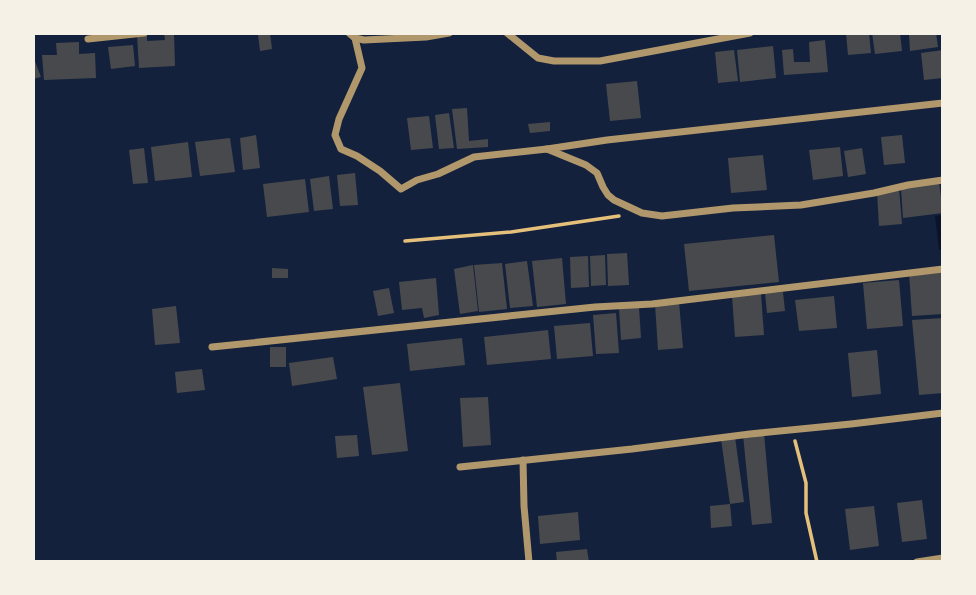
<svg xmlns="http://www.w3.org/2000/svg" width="976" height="595" viewBox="0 0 976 595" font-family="'Sofia Sans Condensed',sans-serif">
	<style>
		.water { fill: #0b132b }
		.building { fill: #48494c }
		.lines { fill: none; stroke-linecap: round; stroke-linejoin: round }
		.path { stroke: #e5c07b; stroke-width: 3.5 }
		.minor { stroke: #b1986c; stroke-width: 7 }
	</style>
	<rect width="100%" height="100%" fill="#14213d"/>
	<path class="water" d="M943,215V249L939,250L935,216Z"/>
	<g class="building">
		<path d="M164,33H174L175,66L139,68L137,35L147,34V41L165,40Z"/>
		<path d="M270,33L272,49L260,51L258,35Z"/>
		<path d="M846,33H869L871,53L848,55Z"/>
		<path d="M872,33H900L902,51L875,54Z"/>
		<path d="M921,33H936L938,47L910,51L909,35Z"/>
		<path d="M825,40L828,72L784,75L782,50L793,49L794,62H810L809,42Z"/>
		<path d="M79,42V54L95,53L96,78L44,80L42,55H57L56,43Z"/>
		<path d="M133,45L135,66L111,69L108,47Z"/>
		<path d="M773,46L776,78L740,82L737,50Z"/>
		<path d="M734,50L738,81L718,83L715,52Z"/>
		<path d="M943,50V78L924,80L921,53Z"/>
		<path d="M33,56L41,77L33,79Z"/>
		<path d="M637,81L641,118L610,121L606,84Z"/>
		<path d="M467,108L469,141L488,139V147L457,149L452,109Z"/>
		<path d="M449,113L454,148L439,149L435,115Z"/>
		<path d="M429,116L433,148L411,150L407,118Z"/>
		<path d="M550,122V131L530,133L528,124Z"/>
		<path d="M256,135L260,168L243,170L240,138Z"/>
		<path d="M902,135L905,163L884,165L881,137Z"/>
		<path d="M230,138L235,172L200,176L195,142Z"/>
		<path d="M188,142L192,177L155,181L151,147Z"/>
		<path d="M840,147L843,176L813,180L809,150Z"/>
		<path d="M144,148L148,183L133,184L129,150Z"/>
		<path d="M862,148L866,174L848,177L844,151Z"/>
		<path d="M763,155L767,190L731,193L728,158Z"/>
		<path d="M355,173L358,205L340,206L337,175Z"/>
		<path d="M329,176L333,209L314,211L310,179Z"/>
		<path d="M305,179L309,212L267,217L263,184Z"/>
		<path d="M939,182L943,213L903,218L901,188Z"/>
		<path d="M899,188L902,224L879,226L877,192Z"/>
		<path d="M774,235L779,282L689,291L684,244Z"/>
		<path d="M627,253L629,285L608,286L607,254Z"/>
		<path d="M605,255L606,285L591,286L590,256Z"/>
		<path d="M588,256L589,287L571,288L570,257Z"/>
		<path d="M562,258L566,304L537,307L532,261Z"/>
		<path d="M527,261L533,306L510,308L505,264Z"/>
		<path d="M502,263L507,309L479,312L474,265Z"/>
		<path d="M473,265L478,311L460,314L454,269Z"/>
		<path d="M272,268L288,269V278H272Z"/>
		<path d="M943,270V314L912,316L909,273Z"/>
		<path d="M436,278L439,315L424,318L422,308L402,310L399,282Z"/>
		<path d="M899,280L903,326L867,329L863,283Z"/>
		<path d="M389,288L394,313L378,316L373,291Z"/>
		<path d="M783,292L785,311L767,313L765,293Z"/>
		<path d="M761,294L764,335L735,337L732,296Z"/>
		<path d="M834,296L837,328L799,331L795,300Z"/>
		<path d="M679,302L683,348L658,350L655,304Z"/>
		<path d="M176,306L180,343L155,345L152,309Z"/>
		<path d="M639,307L641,338L621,340L619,308Z"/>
		<path d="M616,313L619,353L596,354L593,315Z"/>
		<path d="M943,318V393L919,395L912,320Z"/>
		<path d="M590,323L593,356L557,359L554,326Z"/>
		<path d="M548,330L551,359L487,365L484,337Z"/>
		<path d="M462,338L465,365L410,371L407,344Z"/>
		<rect x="270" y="347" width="16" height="20"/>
		<path d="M877,350L881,394L852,397L848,353Z"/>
		<path d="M333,357L337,379L292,386L289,363Z"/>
		<path d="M202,369L205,390L177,393L175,372Z"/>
		<path d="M400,383L408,451L372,455L363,387Z"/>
		<path d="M488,397L491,445L463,447L460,398Z"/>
		<path d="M764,433L772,523L752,525L743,435Z"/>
		<path d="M357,435L359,456L337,458L335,436Z"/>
		<path d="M735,437L744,502L730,504L721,439Z"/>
		<path d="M922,500L927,539L902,542L897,503Z"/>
		<path d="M730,504L732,526L711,528L710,506Z"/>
		<path d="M874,506L879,546L850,550L845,509Z"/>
		<path d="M578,512L580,540L540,544L538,516Z"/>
		<path d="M587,549L589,562H557L556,552Z"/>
	</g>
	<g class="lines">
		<g class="path">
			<path d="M405,241L511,232L619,216"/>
			<path d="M795,441L806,483V513L817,562"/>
		</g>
		<g class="minor">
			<path d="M349,33L355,38L364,40L426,37L449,33"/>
			<path d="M507,33L538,58L554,61H600L750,33"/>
			<path d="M355,38L362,68L339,119L335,135L341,149L357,156L380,171L401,189L417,180L438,174L474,157L547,149L586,165L597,173L603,187L608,195L614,200L642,213L662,216L733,208L801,205L874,193L908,185L943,180"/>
			<path d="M88,39L144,33"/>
			<path d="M547,149L607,140L943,103"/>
			<path d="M212,347L595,307L652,304L943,269"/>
			<path d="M523,460L524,506L529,562"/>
			<path d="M460,467L632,449L750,434L851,424L943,413"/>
			<path d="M917,562L943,558"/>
		</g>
	</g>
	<rect width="976" height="595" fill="none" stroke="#f6f1e7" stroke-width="70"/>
</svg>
